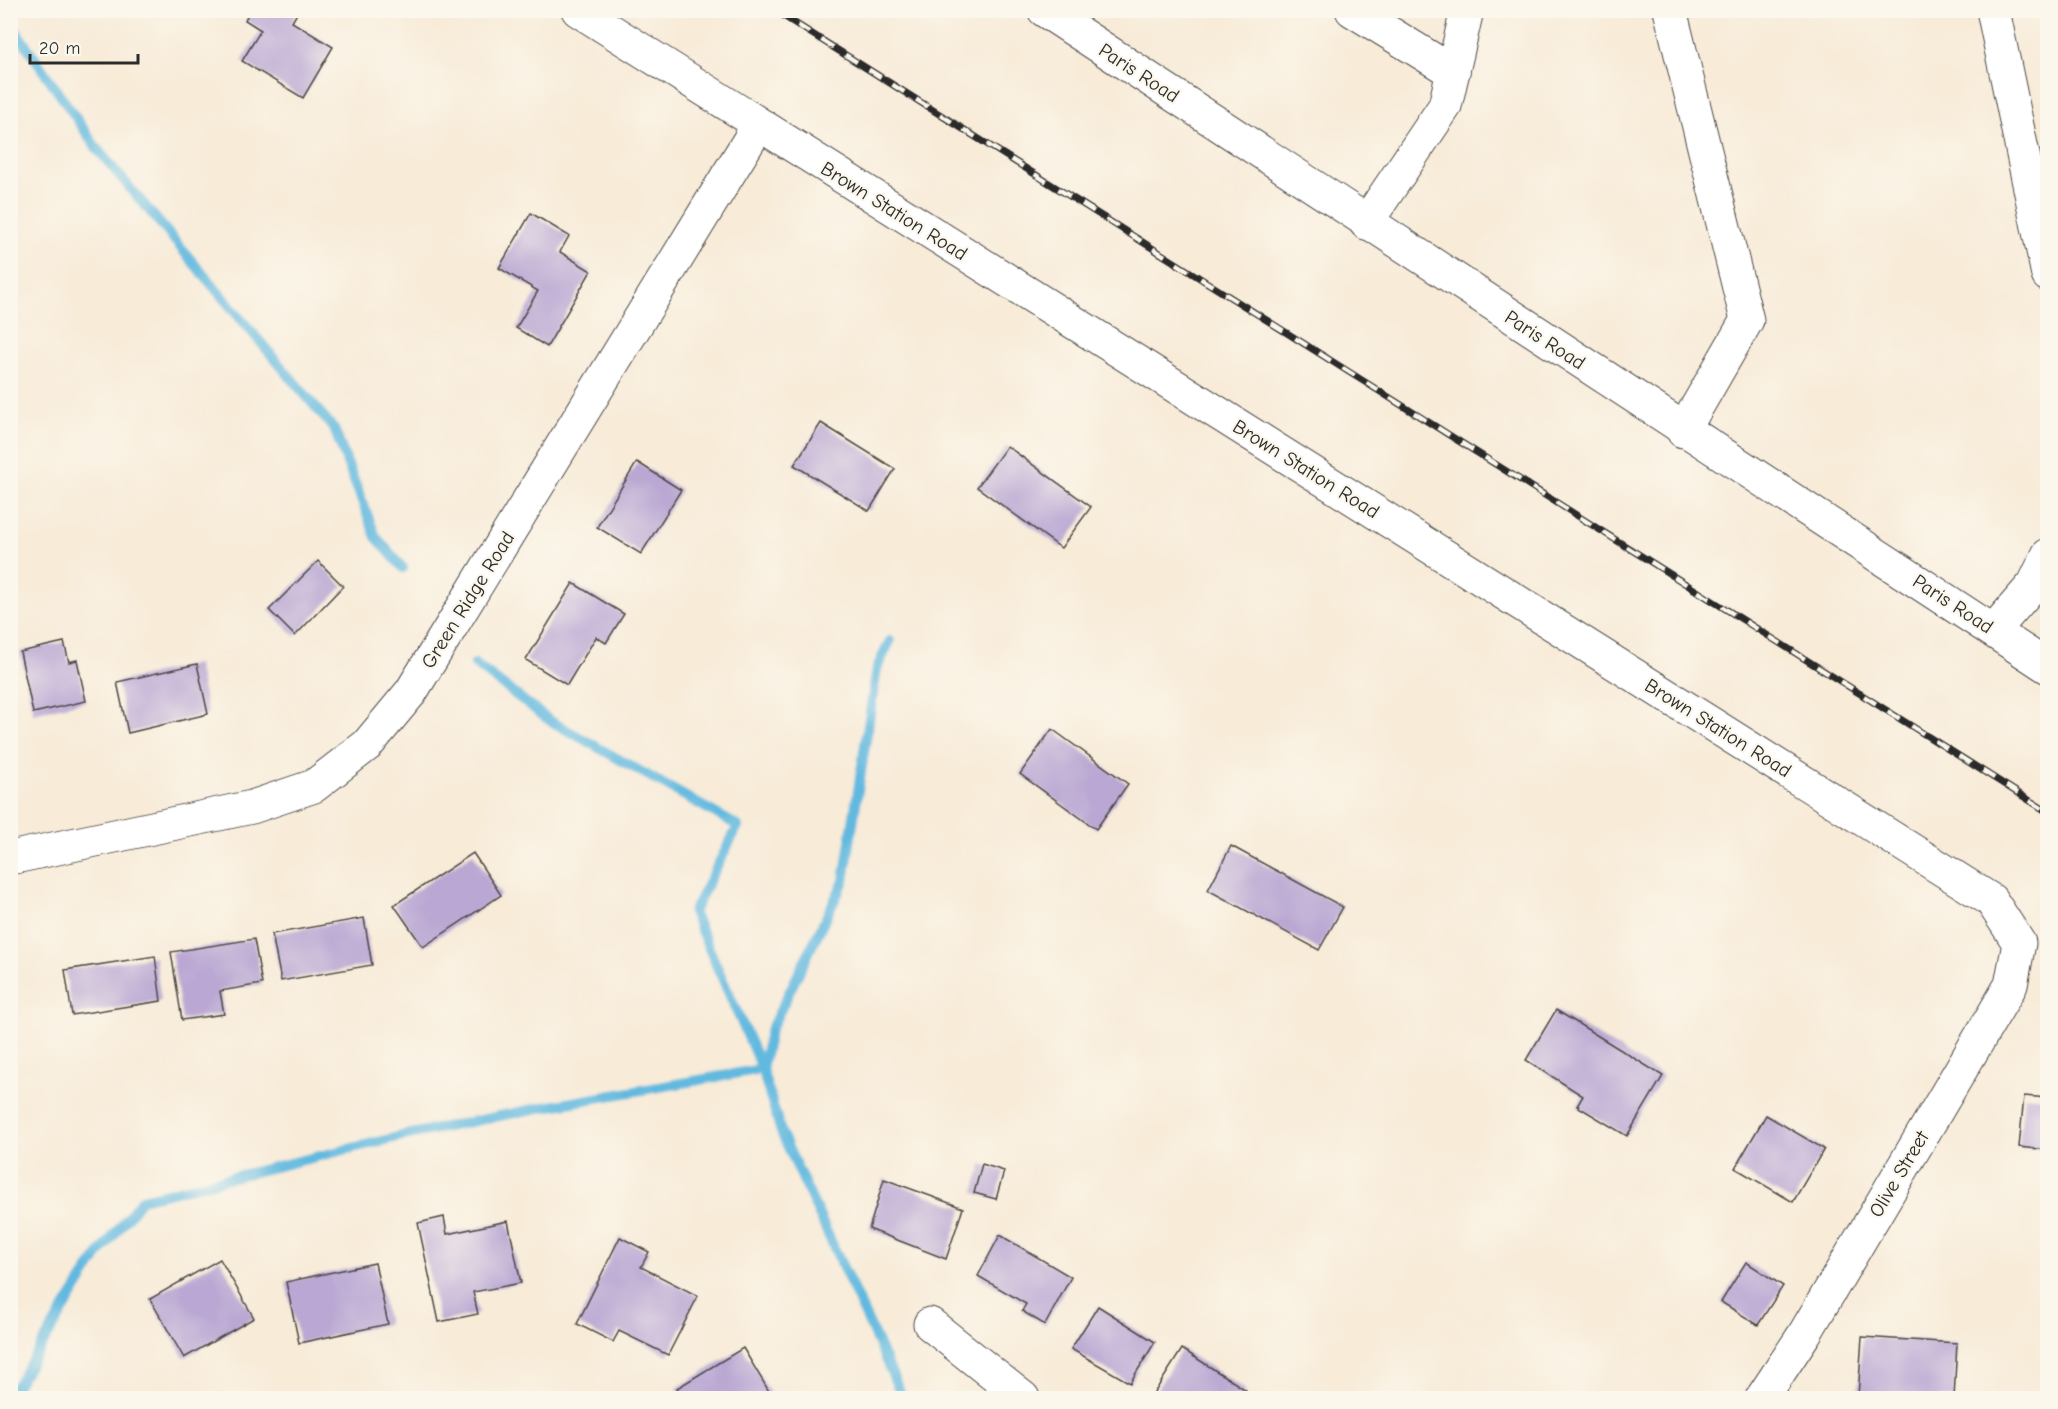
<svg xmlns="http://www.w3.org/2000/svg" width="2058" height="1409" viewBox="0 0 2058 1409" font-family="'Comic Neue',sans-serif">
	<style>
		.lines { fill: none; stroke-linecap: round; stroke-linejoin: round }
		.stream { stroke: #62b9df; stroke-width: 10 }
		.building { fill: #baa7d3 }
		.minor-casing { stroke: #4a4845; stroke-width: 35 }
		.major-casing { stroke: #4a4845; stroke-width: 35 }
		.minor { stroke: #fff; stroke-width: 33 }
		.major { stroke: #fff; stroke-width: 33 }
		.rail-casing { stroke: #2b2b2b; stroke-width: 7 }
		.rail { stroke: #fbf7ec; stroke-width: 4.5; stroke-dasharray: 14; stroke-linecap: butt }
		.labels { text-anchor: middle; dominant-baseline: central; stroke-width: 4.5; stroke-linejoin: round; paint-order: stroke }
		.street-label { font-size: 20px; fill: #2b2b2b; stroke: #fbf7ec }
	</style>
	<rect width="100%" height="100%" fill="#fbf7ec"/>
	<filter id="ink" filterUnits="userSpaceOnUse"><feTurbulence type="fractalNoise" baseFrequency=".0167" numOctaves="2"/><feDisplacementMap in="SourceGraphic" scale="12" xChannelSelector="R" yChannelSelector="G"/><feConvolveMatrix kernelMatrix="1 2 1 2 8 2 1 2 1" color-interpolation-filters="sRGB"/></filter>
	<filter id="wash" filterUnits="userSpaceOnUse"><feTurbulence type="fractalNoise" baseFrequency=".008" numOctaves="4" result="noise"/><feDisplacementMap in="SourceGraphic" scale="24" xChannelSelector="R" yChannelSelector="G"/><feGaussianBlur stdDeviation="1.35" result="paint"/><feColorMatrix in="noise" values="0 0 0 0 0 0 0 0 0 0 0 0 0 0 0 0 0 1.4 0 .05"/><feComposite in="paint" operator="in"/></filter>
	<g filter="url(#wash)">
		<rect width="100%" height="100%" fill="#f8ebd8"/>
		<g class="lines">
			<g class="stream">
				<path d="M10,22L98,150L334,429L376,537L403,568"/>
				<path d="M890,641L877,668L844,881L770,1031L762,1069L781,1132L903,1398"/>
				<path d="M10,1396L96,1258L142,1199L402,1136L539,1108L762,1069L693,912L738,826L549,720L475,664"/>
			</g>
		</g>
		<g id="blocks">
			<g class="building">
				<path d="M250,10H299L292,22L333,47L303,98L242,61L261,30L245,20Z"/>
				<path d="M531,213L569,236L560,252L591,271L547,347L516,328L538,291L499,268Z"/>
				<path d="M821,423L895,469L869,511L794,465Z"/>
				<path d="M1007,446L1091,507L1061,548L977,487Z"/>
				<path d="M637,462L681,490L641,554L597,527Z"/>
				<path d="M318,561L343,586L295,636L269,610Z"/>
				<path d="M573,583L624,614L606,643L596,637L567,685L526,660Z"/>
				<path d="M64,642L69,662L77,660L86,701L33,713L20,652Z"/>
				<path d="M197,664L208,714L128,733L117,682Z"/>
				<path d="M1052,729L1128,784L1096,829L1020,774Z"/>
				<path d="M1231,846L1343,907L1319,950L1208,890Z"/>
				<path d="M473,853L501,895L423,947L394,905Z"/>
				<path d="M364,918L372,965L281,981L272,934Z"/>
				<path d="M254,939L262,984L220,991L224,1014L182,1020L171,952Z"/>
				<path d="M155,956L161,1001L72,1015L65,970Z"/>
				<path d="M1556,1010L1663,1076L1627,1136L1577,1106L1583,1096L1526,1060Z"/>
				<path d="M2024,1096L2048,1098V1150L2019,1147Z"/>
				<path d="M1766,1115L1824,1149L1793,1202L1735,1168Z"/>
				<path d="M982,1164L1004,1171L996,1199L974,1193Z"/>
				<path d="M884,1179L963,1208L946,1259L869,1229Z"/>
				<path d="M444,1217L447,1234L508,1221L521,1283L473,1292L478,1314L439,1322L418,1223Z"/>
				<path d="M1000,1235L1071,1277L1045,1325L1022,1311L1026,1304L978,1276Z"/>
				<path d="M620,1237L649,1252L641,1267L698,1296L668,1355L619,1331L613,1342L577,1324Z"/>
				<path d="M220,1259L254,1318L184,1358L150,1299Z"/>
				<path d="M1746,1262L1783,1286L1758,1325L1721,1302Z"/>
				<path d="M375,1263L388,1324L299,1343L286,1282Z"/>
				<path d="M1098,1306L1155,1342L1130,1383L1071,1349Z"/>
				<path d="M1862,1337L1957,1343L1954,1398L1858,1397Z"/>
				<path d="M743,1348L773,1398H683L677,1388Z"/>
				<path d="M1182,1349L1246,1390L1241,1398H1151Z"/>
			</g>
		</g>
	</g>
	<g filter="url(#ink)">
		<use href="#blocks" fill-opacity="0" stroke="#4a4845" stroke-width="1.5"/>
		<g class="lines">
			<g class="minor-casing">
				<g id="minor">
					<path d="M578,10L1991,900L2019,943L2011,985L1805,1333L1762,1398"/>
					<path d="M1352,10L1453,72"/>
					<path d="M1670,10L1747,320L1683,431"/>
					<path d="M1993,10L2048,275"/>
					<path d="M1366,223L1445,106L1467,10"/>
					<path d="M1994,630L2034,584L2048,555"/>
					<path d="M10,858L252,807L314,786L367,745L411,692L758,126"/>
					<path d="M930,1324L1023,1398"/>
				</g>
			</g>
			<g class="major-casing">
				<path id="major" d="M1044,10L2048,667"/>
			</g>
			<use href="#minor" class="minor"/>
			<use href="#major" class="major"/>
			<g class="rail-casing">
				<path id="rail" d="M774,10L2048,812"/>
			</g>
			<use href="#rail" class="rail"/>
		</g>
	</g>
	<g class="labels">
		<g class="street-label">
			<text transform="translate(1139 73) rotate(33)">Paris Road</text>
			<text transform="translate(894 211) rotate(32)">Brown Station Road</text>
			<text transform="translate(1545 340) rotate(33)">Paris Road</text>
			<text transform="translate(1306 469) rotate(32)">Brown Station Road</text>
			<text transform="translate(468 600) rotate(-58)">Green Ridge Road</text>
			<text transform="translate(1953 604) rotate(33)">Paris Road</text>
			<text transform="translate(1718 728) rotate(32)">Brown Station Road</text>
			<text transform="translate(1899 1174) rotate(-59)">Olive Street</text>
		</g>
	</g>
	<rect width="2058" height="1409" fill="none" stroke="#fbf7ec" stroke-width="36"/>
	<path d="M30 54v9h108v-9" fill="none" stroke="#2b2b2b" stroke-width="3"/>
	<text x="39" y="54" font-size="18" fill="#2b2b2b" stroke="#fbf7ec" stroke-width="4.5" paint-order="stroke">20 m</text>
</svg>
